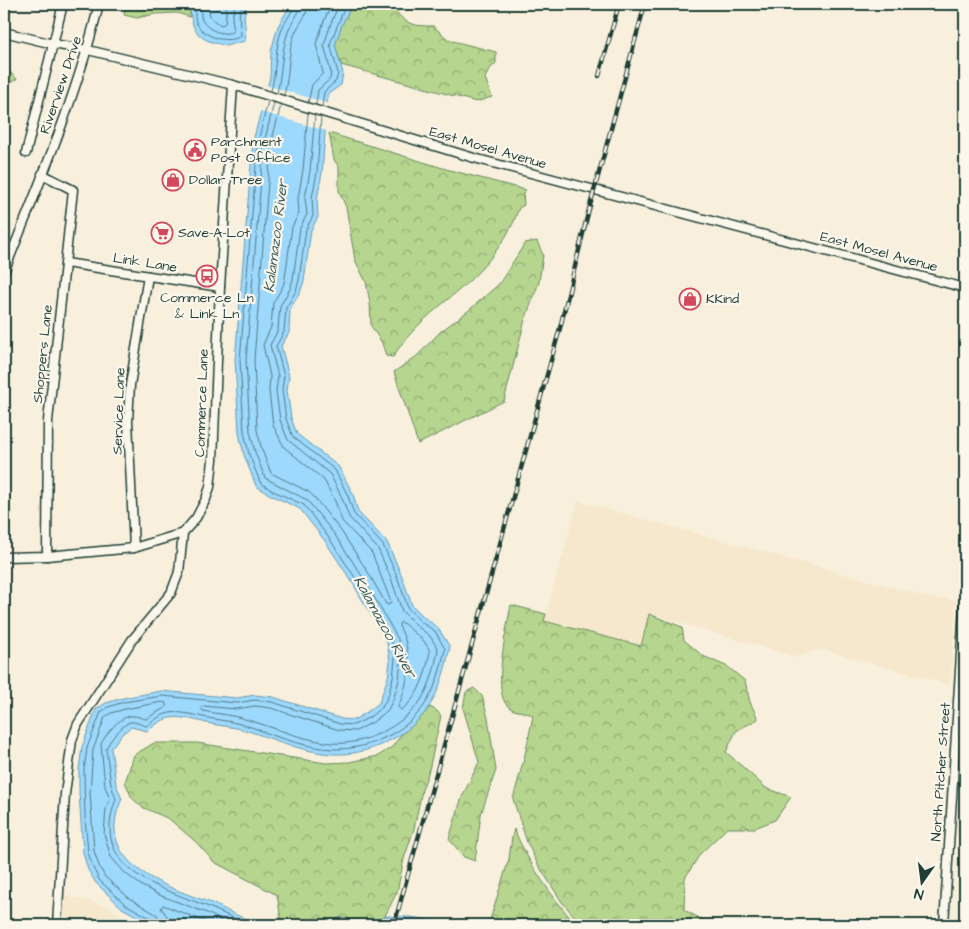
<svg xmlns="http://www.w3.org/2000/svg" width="969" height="929" viewBox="0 0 969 929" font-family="'Architects Daughter',sans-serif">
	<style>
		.built { fill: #f5e8cc }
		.forest { fill: url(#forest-crowns); stroke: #6a8961 }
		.water { fill: #9dd8fd; stroke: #6b9aad }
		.pier { fill: #f8f0dd }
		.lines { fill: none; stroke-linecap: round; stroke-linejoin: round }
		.shore { stroke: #517b84; stroke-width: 1 }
		.minor-casing { stroke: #1f3d34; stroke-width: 11 }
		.minor { stroke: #fbf7ec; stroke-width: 8 }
		.rail-casing { stroke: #1f3d34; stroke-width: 4.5 }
		.rail { stroke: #fbf7ec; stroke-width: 2.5; stroke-dasharray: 8; stroke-linecap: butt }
		.labels { text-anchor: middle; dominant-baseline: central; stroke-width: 4.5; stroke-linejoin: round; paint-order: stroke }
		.street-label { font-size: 14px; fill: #1f3d34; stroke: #fbf7ec }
		.poi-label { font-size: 14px; fill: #1f3d34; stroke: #fbf7ec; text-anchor: start }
		.water-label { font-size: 15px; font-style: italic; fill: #385c5c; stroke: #fbf7ec }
	</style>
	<defs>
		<pattern id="forest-crowns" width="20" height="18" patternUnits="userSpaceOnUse" patternTransform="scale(1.25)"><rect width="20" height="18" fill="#b6d58e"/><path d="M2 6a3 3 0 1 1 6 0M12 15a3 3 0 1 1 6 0" fill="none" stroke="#93ae75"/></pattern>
	</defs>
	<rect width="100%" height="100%" fill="#f8f0dd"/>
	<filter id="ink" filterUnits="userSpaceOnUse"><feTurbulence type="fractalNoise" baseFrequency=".02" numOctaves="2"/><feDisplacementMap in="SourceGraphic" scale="10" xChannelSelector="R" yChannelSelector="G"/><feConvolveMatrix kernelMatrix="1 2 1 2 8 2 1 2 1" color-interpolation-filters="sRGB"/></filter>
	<g filter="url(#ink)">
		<g class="built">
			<path d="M578,501L931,598L956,600L950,685L821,649L797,657L649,614L641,646L544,621Z"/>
			<path d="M63,895L107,906L134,925H62Z"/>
		</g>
		<g class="forest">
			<path d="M125,4H190V17L177,13L155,14L137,18L124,15Z"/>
			<path d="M352,4H390C405,23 408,26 433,26L449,40L496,52V63L489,70L485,78L492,97L476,102L341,65L335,45L341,27Z"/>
			<path d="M4,66L17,79L12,82L4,80Z"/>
			<path d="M329,133L446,169L526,190L523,193L524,205L519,208C516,215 514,223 510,229C498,252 478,274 458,291C434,311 410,329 393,357L386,356L382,343L371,326L370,303L366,282L355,260L346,207L339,191V167L334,160Z"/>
			<path d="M537,241L543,255L539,282L525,320L504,401L418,444L394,372L417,356L440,332L468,311L499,284L525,243Z"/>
			<path d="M511,605L546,614L544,621L641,646L649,614L682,627L684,640L703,656L728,667L745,681L750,702L758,719L736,731L726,752L766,788L791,797L775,820L755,828H727L700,854L685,878L684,910L713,925H582L562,902L537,863L527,842L513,799L524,759L533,716C523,709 513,714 506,704C493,688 507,626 511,605Z"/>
			<path d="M474,688L482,696L488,718L496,770L481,814L475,861L464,857L449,839L462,797L479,762L463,708L466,692Z"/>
			<path d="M430,707L437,711L441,716L429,770L422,790L414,829L404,859L397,892L385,916L376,924C371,925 364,926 359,924C344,919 343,913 328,925H282L277,895L214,862L196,842L169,819L142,807L132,798L125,782L134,755L154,743H197L326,763L349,762L378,756L392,747L401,735L417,721Z"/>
			<path d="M514,829C529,865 551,895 576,925H494L489,923L509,859L512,837Z"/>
		</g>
		<g class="water">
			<path d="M190,4H248C240,18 248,27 245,41L225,46C220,43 215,44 209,41C193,35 190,20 190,4Z"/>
			<path d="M291,4H352L341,27L335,45L343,73L341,85L328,94L322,173L317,199L318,217L311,230L304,281L300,293L290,309L289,333L281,346L289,376L287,390L291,418L297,434L339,467L353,494L358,512L387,542L401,574L412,605L425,618L438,628L450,647C441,689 432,718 391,740C336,769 299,747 245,730C234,727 222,726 211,724C198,721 183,716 170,718C162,719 153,727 147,731L131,727L123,733L111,748L116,784L122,799C92,863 164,886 209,902C218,905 225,910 234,914C244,919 256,921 266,925H153L122,908L96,883L88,870L83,853L79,792V769L82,747L96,709L106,703L123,698L161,691L237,698L255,695L273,697L342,719L354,720L367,712L379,703L388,677L390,661L387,643L352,582L325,541L300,509L269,494L256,486L244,455L239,433L235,360L253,141L270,77L271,51L278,26Z"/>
			<path d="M385,916L411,917L455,925H328C343,913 344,919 359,924C364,926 371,925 376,924Z"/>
		</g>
		<path class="pier" d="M266,85L330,104L327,131L258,111Z"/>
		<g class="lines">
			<g class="shore">
				<path d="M195,4C195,10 194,18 197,24C205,38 228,44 241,36C241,25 236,15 243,4"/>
				<path d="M201,4C201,9 200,15 202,20C207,30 225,37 234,31L232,19L235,4"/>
				<path d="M208,4L210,17L217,23L222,25L225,23L227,4"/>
				<path d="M271,91C277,70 274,49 282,29C285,20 293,13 294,4"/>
				<path d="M277,93C282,73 281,52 288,32C291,22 300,14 301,4"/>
				<path d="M284,95C290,75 287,52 295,33C300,22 308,15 308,4"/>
				<path d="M274,103L264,143L246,360L250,431L255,452L265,478L307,500L335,535L362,576L398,639L401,660L399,680L394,697L388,710L373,722L356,731L339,730L271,708L255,706L236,709L203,706L201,708L203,711C218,714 233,715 248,720C276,728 302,740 332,743C364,746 403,726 421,700C431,684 435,667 438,649L430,636L417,626L402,611L391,578L378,549L349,517L342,498L330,474L288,440L280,420L276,391L278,376L270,345L278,330L280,306L290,289L293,279L300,228L307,214L305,198L310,171L315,115"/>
				<path d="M308,103L312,85L323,73L316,44L324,21L331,4"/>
				<path d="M281,105L271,144L254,360L257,430L262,450L271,473L309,492L314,497L341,531L368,572L386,604L389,605L391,602L372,553L342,521L335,501L324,480L284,447L273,425L269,391L270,376L263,345L271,327L273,303L283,286L285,278L292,227L299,213L298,198L303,170L308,113"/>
				<path d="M316,105L318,90L330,79L331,73L324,45L331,23L339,4"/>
				<path d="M322,107L324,92L336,81L338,73L330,44L346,4"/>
				<path d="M400,623H403L424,641L430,651C426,672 420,697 401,710L398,707C410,681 413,651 399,626Z"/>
				<path d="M155,925L152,919L125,904L100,881L93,868L88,852L85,818L84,770L87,748L101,712L108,707L124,702L162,696L237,703L255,700L272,702L340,724L354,725L370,717L383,706L389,694L393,677L395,660L392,641L356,579L329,538L304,505L271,490L260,482L249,454L244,432L240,360L258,142L268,101"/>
				<path d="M161,925L160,920L157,915L129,898L105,877L99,866L94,851L90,792L93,750L105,717L111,713L125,709L162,702L166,703V707L146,719C141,718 135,715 130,716C118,718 106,734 101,744L105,786L110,799L106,809L104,834L111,857L125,873L142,886L159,895L207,913L231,925"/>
				<path d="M168,925L167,916L161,908L163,905L214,925"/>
				<path d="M251,925C236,920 223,913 209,907C159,887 89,870 116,799L111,785L106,749C108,742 123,724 130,722C135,721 142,725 146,726C152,722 159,716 166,714C175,710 194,715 203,717C217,720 231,721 244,725C253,727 261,731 269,734C314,749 346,758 390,735C427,715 437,687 445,649L435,631L421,622L408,608L397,576L383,545L354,514L348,496L335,470L293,437L286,419L282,390L284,376L276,346L284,332L286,308L296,291L299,280L306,229L313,216L312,198L317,172L321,117"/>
			</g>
			<g class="minor-casing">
				<g id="minor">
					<path d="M4,32L53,44L88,50L233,85L474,158L965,288"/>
					<path d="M26,153L63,4"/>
					<path d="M42,174L73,190L48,421L47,556"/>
					<path d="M66,263L220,287"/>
					<path d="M4,272C39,184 77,96 99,4"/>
					<path d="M134,548L128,421L130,385L148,276"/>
					<path d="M4,557L47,556L134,548L183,533L196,518L206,499L210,487L213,460L220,287L233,85"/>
					<path d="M57,925L65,794L72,740L78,724L132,640L171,593L179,572L183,533"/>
					<path d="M944,925L965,590"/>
				</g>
			</g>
			<use href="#minor" class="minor"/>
			<g class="rail-casing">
				<g id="rail">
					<path d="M599,76L619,4"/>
					<path d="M394,925L560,328L588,213L645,4"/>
				</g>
			</g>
			<use href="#rail" class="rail"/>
		</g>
	</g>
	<defs>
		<g id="civic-ring" transform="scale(1.125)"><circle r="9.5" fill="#fbf7ec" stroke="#d1495b" stroke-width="1.5"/><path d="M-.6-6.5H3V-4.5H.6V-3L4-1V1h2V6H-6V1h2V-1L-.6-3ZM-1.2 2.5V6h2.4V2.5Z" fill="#d1495b"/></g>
		<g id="shop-ring" transform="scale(1.125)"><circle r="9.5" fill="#fbf7ec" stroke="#d1495b" stroke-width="1.5"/><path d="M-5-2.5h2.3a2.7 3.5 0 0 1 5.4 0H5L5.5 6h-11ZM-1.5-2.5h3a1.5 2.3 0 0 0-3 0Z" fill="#d1495b"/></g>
		<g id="supermarket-ring" transform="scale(1.125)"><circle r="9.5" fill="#fbf7ec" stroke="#d1495b" stroke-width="1.5"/><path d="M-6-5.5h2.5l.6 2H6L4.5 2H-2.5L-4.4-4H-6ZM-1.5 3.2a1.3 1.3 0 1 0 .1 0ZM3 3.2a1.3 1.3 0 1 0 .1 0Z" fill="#d1495b"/></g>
		<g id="bus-ring" transform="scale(1.125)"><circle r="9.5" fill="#fbf7ec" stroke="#d1495b" stroke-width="1.5"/><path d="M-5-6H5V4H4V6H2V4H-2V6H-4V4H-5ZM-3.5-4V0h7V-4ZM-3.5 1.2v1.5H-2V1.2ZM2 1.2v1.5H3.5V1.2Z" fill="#d1495b"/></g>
	</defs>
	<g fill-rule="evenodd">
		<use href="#civic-ring" x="195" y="150"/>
		<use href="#shop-ring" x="173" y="180"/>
		<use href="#supermarket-ring" x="162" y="233"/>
		<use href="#bus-ring" x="207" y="276"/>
		<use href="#shop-ring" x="690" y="299"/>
	</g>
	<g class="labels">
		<g class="street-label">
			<text transform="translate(61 85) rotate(-71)">Riverview Drive</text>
			<text transform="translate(488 148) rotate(16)">East Mosel Avenue</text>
			<text transform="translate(879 252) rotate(15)">East Mosel Avenue</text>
			<text transform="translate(145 263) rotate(9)">Link Lane</text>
			<text transform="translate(43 354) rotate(-84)">Shoppers Lane</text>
			<text transform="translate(202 403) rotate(-88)">Commerce Lane</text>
			<text transform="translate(119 411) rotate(-88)">Service Lane</text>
			<text transform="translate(941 772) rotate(-86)">North Pitcher Street</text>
		</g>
		<g class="poi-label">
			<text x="211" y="142">Parchment<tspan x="211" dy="16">Post Office</tspan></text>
			<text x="189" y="180">Dollar Tree</text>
			<text x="178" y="233">Save-A-Lot</text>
			<text x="207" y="298" text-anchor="middle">Commerce Ln<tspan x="207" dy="16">&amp; Link Ln</tspan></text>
			<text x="706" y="299">KKind</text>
		</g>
		<g class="water-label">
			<text transform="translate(276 236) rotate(-83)">Kalamazoo River</text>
			<text transform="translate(385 627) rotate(61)">Kalamazoo River</text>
		</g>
	</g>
	<rect width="969" height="929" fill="none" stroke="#fbf7ec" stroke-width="20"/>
	<rect x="10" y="10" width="949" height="909" fill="none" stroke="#1f3d34" stroke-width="2" filter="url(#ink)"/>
	<g transform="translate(922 882) rotate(194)" stroke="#fbf7ec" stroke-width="4" paint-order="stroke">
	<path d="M0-4L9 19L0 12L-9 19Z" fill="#1f3d34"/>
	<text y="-8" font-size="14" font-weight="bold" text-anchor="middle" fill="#1f3d34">N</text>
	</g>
</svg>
